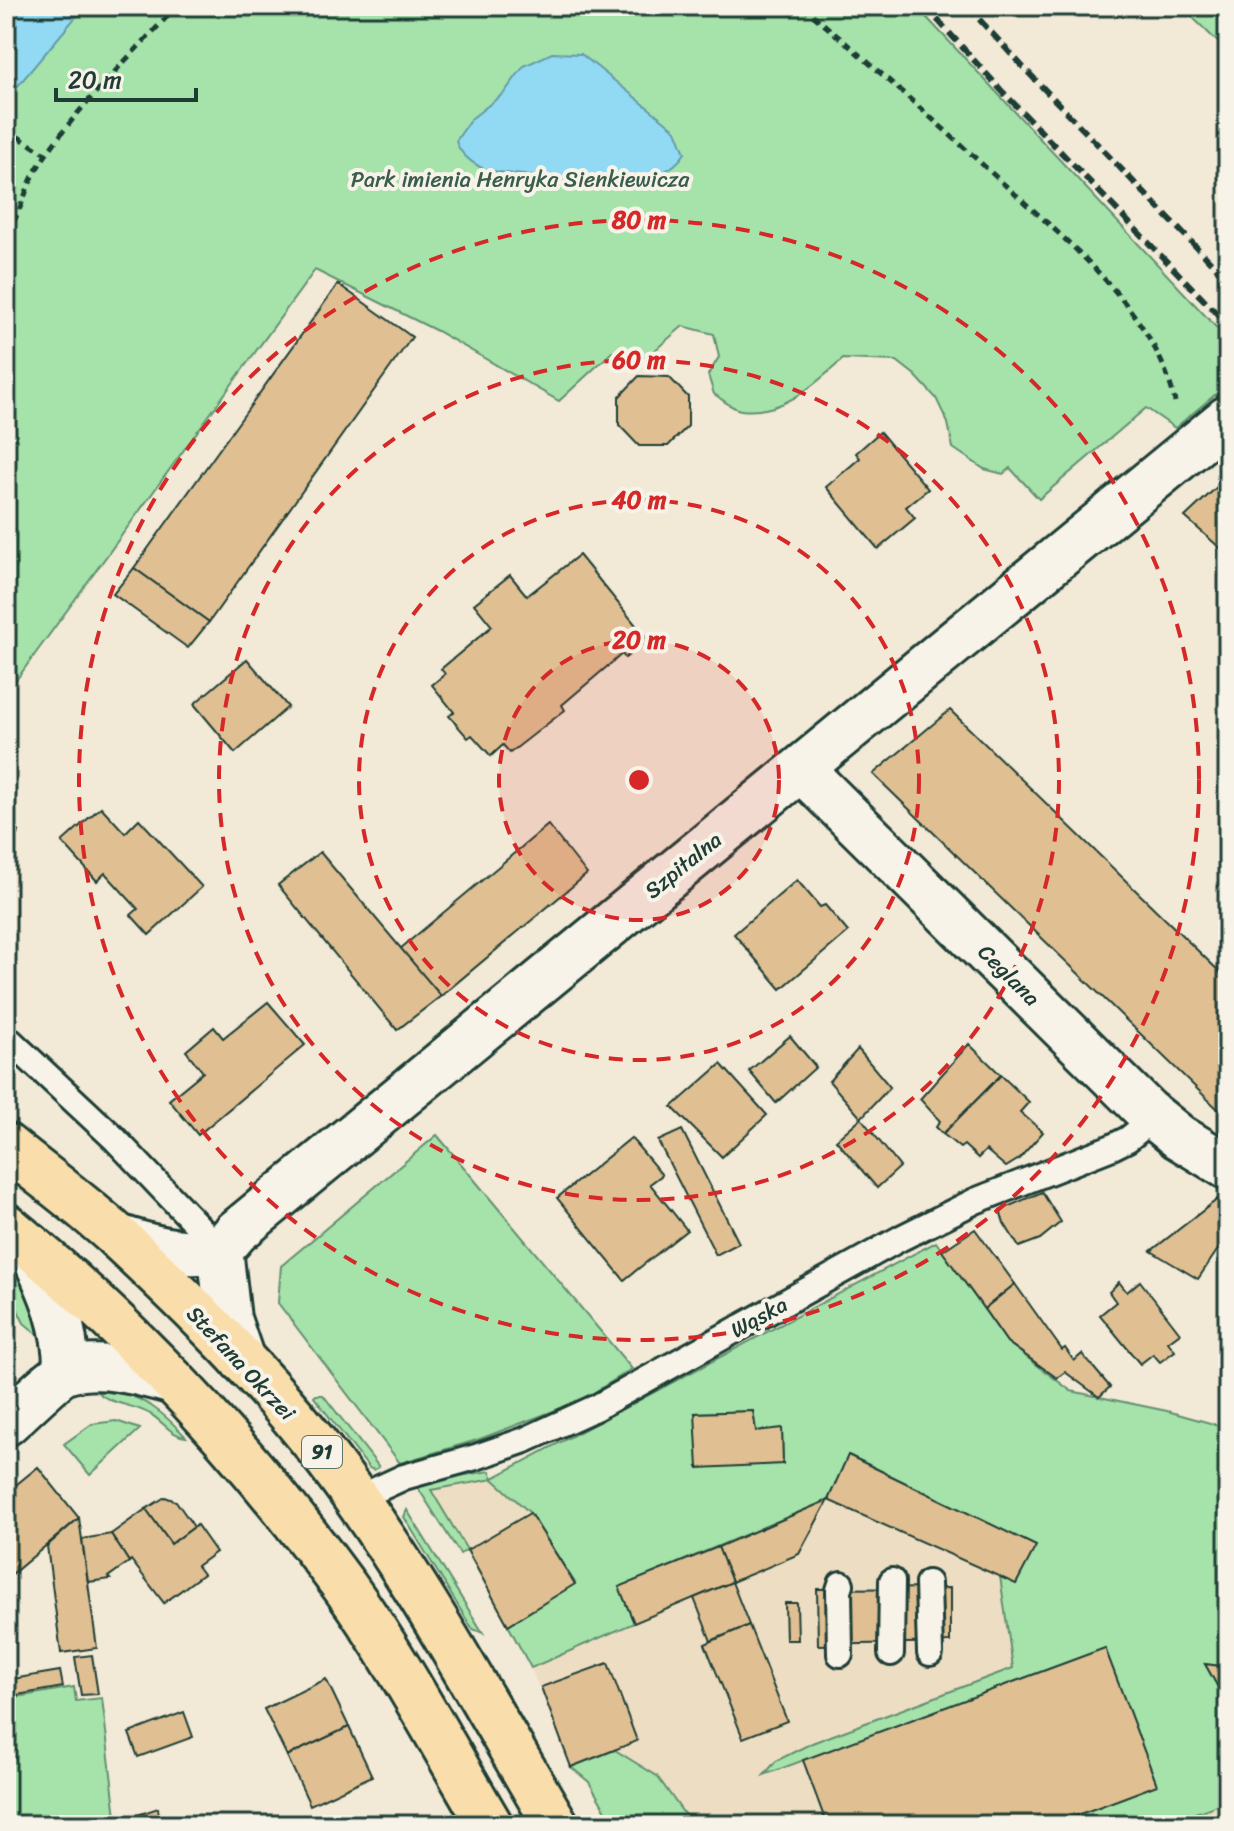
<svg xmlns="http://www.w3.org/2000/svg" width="1234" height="1831" viewBox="0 0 1234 1831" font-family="Sriracha,sans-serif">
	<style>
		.built { fill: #edddc3 }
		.green { fill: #a6e3ab; stroke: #629070; stroke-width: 2; fill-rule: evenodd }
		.water { fill: #92daf4; stroke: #649ba7; stroke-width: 2 }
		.building { fill: #e0c093; stroke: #1f3d34; stroke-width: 2 }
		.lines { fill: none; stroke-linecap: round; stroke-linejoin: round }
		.service-casing { stroke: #1f3d34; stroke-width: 30 }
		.minor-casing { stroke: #1f3d34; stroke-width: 50 }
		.primary-casing { stroke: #1f3d34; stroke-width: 50 }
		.path { stroke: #1f3d34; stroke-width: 5; stroke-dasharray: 8 6; stroke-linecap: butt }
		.service { stroke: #f7f3e8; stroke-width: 24 }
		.minor { stroke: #f7f3e8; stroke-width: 44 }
		.primary { stroke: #f9deab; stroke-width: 44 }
		.rail { stroke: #1f3d34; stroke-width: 6; stroke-dasharray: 12 6; stroke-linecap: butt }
		.ring { fill: none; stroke: #d62828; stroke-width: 4; stroke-dasharray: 14 10 }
		.labels { text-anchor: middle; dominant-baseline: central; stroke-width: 8; stroke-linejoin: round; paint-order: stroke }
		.shield { fill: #f7f3e8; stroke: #60746a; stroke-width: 2 }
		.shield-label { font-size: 20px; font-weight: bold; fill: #1f3d34 }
		.park-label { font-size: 22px; fill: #3a5e4c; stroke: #f7f3e8 }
		.street-label { font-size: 22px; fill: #1f3d34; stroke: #f7f3e8 }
		.centre { fill: #d62828; stroke: #f7f3e8; stroke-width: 4 }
		.ring-label { font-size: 24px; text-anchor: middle; font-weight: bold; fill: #d62828; stroke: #f7f3e8; stroke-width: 8; stroke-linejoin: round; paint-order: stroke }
	</style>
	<rect width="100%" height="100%" fill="#f2e9d7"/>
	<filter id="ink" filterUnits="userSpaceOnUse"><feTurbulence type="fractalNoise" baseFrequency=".0125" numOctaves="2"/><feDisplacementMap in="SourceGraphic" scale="16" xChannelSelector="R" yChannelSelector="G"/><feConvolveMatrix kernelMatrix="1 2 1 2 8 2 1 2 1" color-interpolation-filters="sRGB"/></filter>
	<g filter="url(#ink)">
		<g class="built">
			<path d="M493,1479L530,1513L467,1550L430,1490Z"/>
			<path d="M828,1500L1016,1584L1228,1667V1825H614L589,1782L571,1767L531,1668L799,1554Z"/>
		</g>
		<g class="green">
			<path d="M6,6H916L1228,340V384L1175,428L1146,408L1039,499L1010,468L1003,474L984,469L953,448L948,423L936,398L915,375L897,361L843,359C814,385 783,415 741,410C732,409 722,399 714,394L708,375L719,357L714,334L683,326L647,357L612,352L559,401L437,331L315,270L6,694Z"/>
			<path d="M1181,6H1228V52Z"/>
			<path d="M437,1135L632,1369L580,1401L477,1440L400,1463L278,1303L281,1266Z"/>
			<path d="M936,1242L1007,1342L1071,1391L1167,1411L1228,1428V1667L1205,1664L1228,1705V1801L1163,1825H1051L1157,1785L1105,1648L764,1775L776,1761L812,1743L1013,1668L1000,1576L1016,1584L1035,1546L849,1455L828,1500L620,1587L634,1623L531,1668L508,1625L575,1583L530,1513L493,1479L431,1490L467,1550L460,1554L418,1488L427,1481L490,1471L493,1478ZM753,1411L756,1431L782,1429L783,1464L696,1413Z"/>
			<path d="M6,1265C29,1284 33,1308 38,1335L24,1323L6,1286Z"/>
			<path d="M97,1392C137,1390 160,1409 186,1437C171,1436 163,1421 150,1414C133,1404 112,1405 97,1392Z"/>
			<path d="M316,1395H323L379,1467L374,1470L369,1468L314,1397Z"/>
			<path d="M116,1421L140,1429L90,1475L64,1444L92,1424Z"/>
			<path d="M407,1510L483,1633L473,1629L468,1622L404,1517Z"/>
			<path d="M74,1687L76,1701L102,1698L117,1825H6V1699Z"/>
			<path d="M615,1750L657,1776L692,1825H614L589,1782L571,1767Z"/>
		</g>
		<g class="water">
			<path d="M6,6H85L6,100Z"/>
			<path d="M552,53L581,54L676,130L685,153C658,197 566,182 523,175C510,173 491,173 480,167C470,162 459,152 456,141L471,119L504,93L524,66Z"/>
		</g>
		<g class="building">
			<path d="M338,284L412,337L209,622L134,568Z"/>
			<path d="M639,376L669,377L688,397V426L668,446H639L619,425V397Z"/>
			<path d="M880,432L928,489L906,507L915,518L878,549L826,487L860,458L856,453Z"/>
			<path d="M1218,486L1228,496V555L1185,517Z"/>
			<path d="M579,555L648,640L625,658L622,654L562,705L565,710L510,753L503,745L491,756L472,735L468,738L449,716L454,712L432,685L445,674L441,669L492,626L474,604L510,575L527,596Z"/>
			<path d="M134,568L209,622L188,648L113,594Z"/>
			<path d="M247,659L288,707L235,753L194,704Z"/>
			<path d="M950,710L1228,980V1119L873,774Z"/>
			<path d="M101,807L125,833L139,819L202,887L149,935L131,915L138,909L105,873L97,881L62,842Z"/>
			<path d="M6,822L19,832L6,849Z"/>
			<path d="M548,825L587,874L441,996L400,949Z"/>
			<path d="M320,852L441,996L397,1030L278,885Z"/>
			<path d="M797,880L820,907L825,905L848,932L781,989L734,934Z"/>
			<path d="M268,1002L305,1045L198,1135L169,1100L203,1072L186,1051L214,1027L223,1038Z"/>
			<path d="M790,1036L816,1067L776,1103L749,1071Z"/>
			<path d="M969,1044L1001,1075L943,1134L936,1127L940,1121L920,1099Z"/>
			<path d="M858,1049L890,1087L861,1118L829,1081Z"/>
			<path d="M721,1064L767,1115L722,1157L672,1107Z"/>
			<path d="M1001,1075L1029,1102L1020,1112L1043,1132L1019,1159L1006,1167L986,1150L978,1158L964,1145L960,1148L943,1134Z"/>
			<path d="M861,1118L900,1167L877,1188L836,1140Z"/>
			<path d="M682,1130L739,1243L716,1255L658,1141Z"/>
			<path d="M631,1138L662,1175L650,1184L687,1230L624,1280L557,1198Z"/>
			<path d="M1042,1192L1061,1222L1040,1239L1019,1247L1004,1223L1000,1210Z"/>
			<path d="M1218,1199L1228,1211V1225L1217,1234L1225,1239L1198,1279L1151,1251Z"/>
			<path d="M975,1229L1015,1284L984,1309L942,1251Z"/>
			<path d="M1140,1281L1180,1333L1168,1342L1175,1351L1160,1362L1153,1354L1140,1364L1100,1315L1116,1302L1109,1292L1119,1282L1127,1292Z"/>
			<path d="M1015,1284L1062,1350L1065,1348L1074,1361L1082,1354L1110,1387L1099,1397L1065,1372L1057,1378L1007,1342L984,1309Z"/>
			<path d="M753,1411L756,1431L782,1428L783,1464L698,1468L695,1413Z"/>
			<path d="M848,1455L1036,1546L1016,1584L828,1500Z"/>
			<path d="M38,1467L79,1518L6,1579V1493Z"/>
			<path d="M165,1497L176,1501L194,1527L171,1544L146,1509Z"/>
			<path d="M828,1500L799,1554L732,1582L718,1547Z"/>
			<path d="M146,1509L171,1544L197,1525L216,1552L197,1566L203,1574L164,1603L131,1560L129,1562L111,1534Z"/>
			<path d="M530,1513L575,1584L508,1625L467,1550Z"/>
			<path d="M79,1518L97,1648L61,1653L47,1546Z"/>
			<path d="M111,1534L129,1562L108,1577L110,1579L88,1582L82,1539Z"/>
			<path d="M718,1547L732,1582L634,1623L619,1587Z"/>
			<path d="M732,1582L749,1625L711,1641L694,1598Z"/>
			<path d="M950,1588V1642L818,1645L817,1589Z"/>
			<path d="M785,1603H797L798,1640H786Z"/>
			<path d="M749,1625L787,1721L743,1738L705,1644Z"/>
			<path d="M1105,1648L1157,1785L1051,1825H827L803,1760Z"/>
			<path d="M92,1655L98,1694L81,1695L75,1657Z"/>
			<path d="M608,1663L637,1741L571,1767L541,1687Z"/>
			<path d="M1205,1664L1228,1667V1705Z"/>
			<path d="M60,1671L63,1687L6,1697V1680Z"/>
			<path d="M326,1679L349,1727L287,1756L264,1709Z"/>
			<path d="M184,1712L193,1737L138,1757L129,1733Z"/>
			<path d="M349,1727L372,1776L310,1805L287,1756Z"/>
			<path d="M158,1808L160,1825H117V1822Z"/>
		</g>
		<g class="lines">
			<g class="service-casing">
				<g id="service">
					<path d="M6,1037L114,1138L220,1249"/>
					<path d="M356,1499L404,1477L476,1457L525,1440L597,1407L901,1238L975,1201L1112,1147L1128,1139L1154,1118"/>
					<path d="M928,1583L930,1653"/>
					<path d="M891,1653L892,1581"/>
					<path d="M840,1654L839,1590L841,1584"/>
				</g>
			</g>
			<g class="minor-casing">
				<g id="minor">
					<path d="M801,769L1147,1111L1179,1137L1228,1167"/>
					<path d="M118,1237C145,1246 189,1258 217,1249C224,1247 231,1238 236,1232L1228,418"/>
					<path d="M30,1246C49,1287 67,1324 66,1371"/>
					<path d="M220,1249L228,1319L242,1360"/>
					<path d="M6,1423C18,1413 57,1374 68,1371C102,1361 141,1373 174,1382"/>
				</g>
			</g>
			<g class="primary-casing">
				<g id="primary">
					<path d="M6,1146C44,1177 84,1206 119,1238C193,1307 266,1379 327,1459C414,1573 483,1702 556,1825"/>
					<path d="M6,1226C133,1330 248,1454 345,1587C399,1662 443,1746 490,1825"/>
				</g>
			</g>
			<g class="path">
				<path d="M802,6C868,61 932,118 995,176C1062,237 1155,309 1175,402"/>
				<path d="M6,129L47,155"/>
				<path d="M6,234C21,214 25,188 38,167C76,107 130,57 177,6"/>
				<path d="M6,1092L16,1101"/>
			</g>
			<use href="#service" class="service"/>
			<use href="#minor" class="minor"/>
			<use href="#primary" class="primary"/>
			<g class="rail">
				<path d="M925,6L1001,90L1228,325"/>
				<path d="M967,6L1023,67L1228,280"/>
				<path d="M1014,6L1024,17"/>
			</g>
		</g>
	</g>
	<circle cx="639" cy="780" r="140" fill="#d62828" fill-opacity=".12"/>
	<g class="ring">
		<circle cx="639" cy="780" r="140"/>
		<circle cx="639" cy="780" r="280"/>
		<circle cx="639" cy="780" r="420"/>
		<circle cx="639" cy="780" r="560"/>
	</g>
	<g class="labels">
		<rect class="shield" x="302" y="1436" width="40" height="32" rx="6"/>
		<g class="shield-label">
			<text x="322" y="1452">91</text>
		</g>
		<g class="park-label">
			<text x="520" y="179">Park imienia Henryka Sienkiewicza</text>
		</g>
		<g class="street-label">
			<text transform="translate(683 865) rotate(-39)">Szpitalna</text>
			<text transform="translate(1009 975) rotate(45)">Ceglana</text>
			<text transform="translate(759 1317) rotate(-29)">Wąska</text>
			<text transform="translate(241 1363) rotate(47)">Stefana Okrzei</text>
		</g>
	</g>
	<circle cx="639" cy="780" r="12" class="centre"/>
	<g class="ring-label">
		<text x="639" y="228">80 m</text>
		<text x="639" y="368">60 m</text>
		<text x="639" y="508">40 m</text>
		<text x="639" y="648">20 m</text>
	</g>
	<rect width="1234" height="1831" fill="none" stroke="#f7f3e8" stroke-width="32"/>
	<rect x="16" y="16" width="1202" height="1799" fill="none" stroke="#1f3d34" stroke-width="3" filter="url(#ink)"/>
	<path d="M56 88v12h140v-12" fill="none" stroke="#1f3d34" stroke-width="4"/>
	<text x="68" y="88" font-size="24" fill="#1f3d34" stroke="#f7f3e8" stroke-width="6" paint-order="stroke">20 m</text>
</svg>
